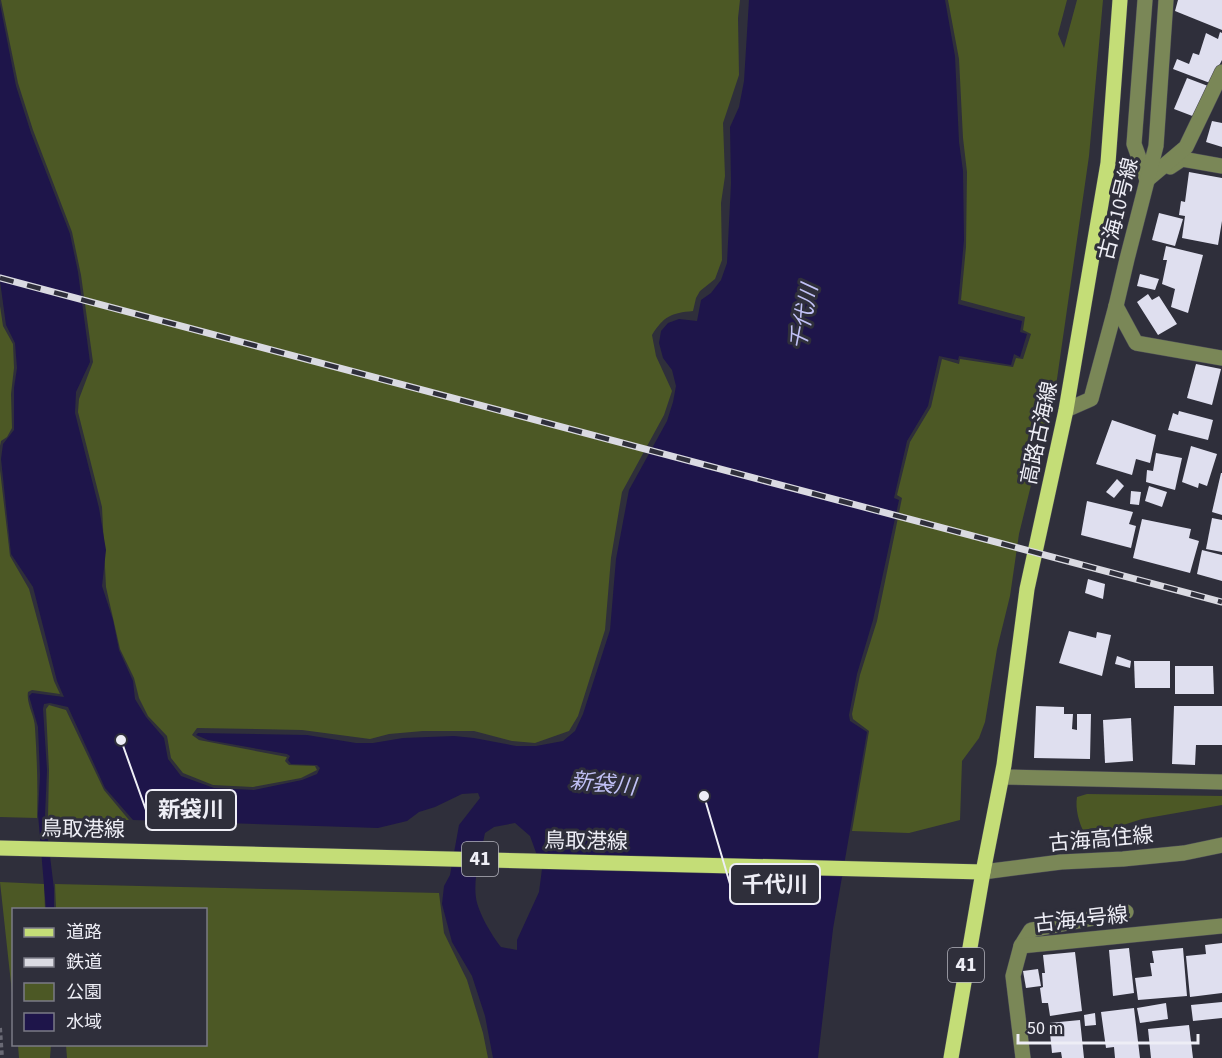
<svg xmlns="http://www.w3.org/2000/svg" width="1222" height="1058" viewBox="0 0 1222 1058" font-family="'Source Sans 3','Noto Sans JP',sans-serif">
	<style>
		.green { fill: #4c5825 }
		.water { fill: #1e154a; fill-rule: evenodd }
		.building { fill: #dfdfef }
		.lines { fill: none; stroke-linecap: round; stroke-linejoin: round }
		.minor-casing { stroke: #4a4a55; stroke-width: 16 }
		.major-casing { stroke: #4a4a55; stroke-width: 16 }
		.path { stroke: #696974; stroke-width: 4; stroke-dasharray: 4.5 3; stroke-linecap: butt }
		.minor { stroke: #7a8757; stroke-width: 15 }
		.major { stroke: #c4dd77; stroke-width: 15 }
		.rail-casing { stroke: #dadae2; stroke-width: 7 }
		.rail { stroke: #2f2f3b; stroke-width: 4.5; stroke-dasharray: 14; stroke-linecap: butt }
		.labels { text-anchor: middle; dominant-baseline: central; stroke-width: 6; stroke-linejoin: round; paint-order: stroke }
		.shield { fill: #2f2f3b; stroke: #b5b5be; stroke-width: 1.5 }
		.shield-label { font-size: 20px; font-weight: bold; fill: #eeeef6 }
		.street-label { font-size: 21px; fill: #eeeef6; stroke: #2f2f3b }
		.water-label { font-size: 22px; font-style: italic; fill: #c1c1f6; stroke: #2f2f3b }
		.leader { fill: none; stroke: #eeeef6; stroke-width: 2 }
		.callout-dot { fill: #eeeef6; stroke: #2f2f3b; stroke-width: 2 }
		.callout { fill: #2f2f3b; stroke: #eeeef6; stroke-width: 2 }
		.callout-label { font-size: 22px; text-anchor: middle; font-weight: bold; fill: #eeeef6 }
	</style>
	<rect width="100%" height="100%" fill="#2f2f3b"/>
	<g class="green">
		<path d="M1,0H740L738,18L739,75L723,123L725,176L721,203L722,260L715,279L700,291L696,298L693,311C671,313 664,316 652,335L656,356L672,391L664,415L622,492L611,558L605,630L578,716L569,731L535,743L512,741L474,731H423L389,734L370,739L302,730L197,728L192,735L199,740L287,757L285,761L289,765L315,766L317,770L301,778L253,787L213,785L183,773L171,758L167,736L148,716L139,698L134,678L120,649L106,587L102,507L78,412L79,399L93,362L81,275L72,232L33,130L18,83Z"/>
		<path d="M948,0H1067L1058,34L1064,48L1077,0H1103L1089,156L1057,379L1019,534L1010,596L997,649L985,722L979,738L962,761L960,820L909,833L852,831L869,731L853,719L852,714L860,675L877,621L902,498L897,495L910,442L931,407L942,359L959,364L960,359L1013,367L1016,358L1023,359L1031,334L1023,330L1025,317L961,300L966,247L967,172L963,138L959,59Z"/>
		<path d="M0,306L3,326L13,344L14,368L11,394L12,428L7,437L1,441L0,446Z"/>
		<path d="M0,470L10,556L29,589L54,681L60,694L32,690L28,692C26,704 35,716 35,728C37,759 38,788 37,818L0,817Z"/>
		<path d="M49,705L66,710L104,790L129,820L48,819L49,770L46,709Z"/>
		<path d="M1087,794L1222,796V805L1142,819L1098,833H1084C1079,822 1075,809 1077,797Z"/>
		<path d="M0,882L44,884L45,909L14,910L13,1002Z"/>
		<path d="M55,884L439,893L444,933L467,980L483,1033L488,1058H67L66,1045L206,1044V910L56,909Z"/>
		<path d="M18,1045H51L50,1058H19Z"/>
	</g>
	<path class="water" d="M749,0H945L955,56L959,142L963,171L964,240L958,304L1022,321L1020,332L1027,334L1020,357L1014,354L1011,365L959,356L958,360L939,356L928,406L907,441L894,498L899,500L873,620L857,674L849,715L850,721L867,732L833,929L818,1058H493L485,1016L472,976L452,942L442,904L444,886L450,875L459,825L480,798L478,793L462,794L435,807L419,812L407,821L378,828L133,820L105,788L68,707L50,703L44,704L43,709L47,770L45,815L54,889V909H46L38,814L40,775L38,727L29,696L32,693L64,697L57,681L33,587L11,554L1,459L3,444L14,430V388L17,368L15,343L6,325L0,281V4L16,86L31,133L70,234L78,272L90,362L76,392L75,413L99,508L106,550L102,586L113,620L119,650L133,681L135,699L146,717L164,738L168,759L181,776L214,788L254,790L302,780L317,774L320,768L317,765L291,764L288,760L290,756L287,754L208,740L196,735L198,733L307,735L356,743H373L403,738L454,736L474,738L516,746H536L563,741L575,731L583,714L610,630L616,559L629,490L667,421L673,402L676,386L672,370L663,358L659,343L661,331L668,323L679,319L697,321L701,300L711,293L721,280L727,263L731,183L730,127L739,107L744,81ZM515,823L530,836L542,869L539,892L517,940V950L501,947C492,936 478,912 476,898C473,877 481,853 485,833L494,827Z"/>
	<g class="building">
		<path d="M1178,0H1222V30L1175,11Z"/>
		<path d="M1220,32L1222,33V60L1210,83L1173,69L1177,59L1189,64L1193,53L1199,55L1206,33L1218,39Z"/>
		<path d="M1187,78L1208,86L1195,117L1174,109Z"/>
		<path d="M1212,121L1222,123V147L1206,142Z"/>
		<path d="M1189,172L1222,178V221L1218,245L1182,238L1185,216L1179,215L1181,201L1185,202Z"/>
		<path d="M1159,213L1183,219L1175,246L1152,240Z"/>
		<path d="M1166,246L1203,255L1188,313L1171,307L1175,289L1162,284L1167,260H1163Z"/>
		<path d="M1140,274L1159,279L1155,290L1137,286Z"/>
		<path d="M1148,294L1152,300L1159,296L1177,324L1158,335L1137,302Z"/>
		<path d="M1196,364L1221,369L1212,405L1187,398Z"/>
		<path d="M1179,411L1213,420L1208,440L1168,430L1173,413L1178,415Z"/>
		<path d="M1112,420L1156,435L1150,463L1136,459L1132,475L1096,464Z"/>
		<path d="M1191,446L1217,454L1207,486L1199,483L1198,488L1182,482Z"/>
		<path d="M1156,453L1182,458L1175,490L1146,482L1147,470L1153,471Z"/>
		<path d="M1221,473H1222V515L1212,512Z"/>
		<path d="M1117,479L1124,486L1114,498L1106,492Z"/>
		<path d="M1149,486L1167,492L1162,507L1145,501Z"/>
		<path d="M1131,491L1141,492L1139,505L1130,504Z"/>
		<path d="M1087,501L1133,512L1129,524L1136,526L1131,548L1081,535Z"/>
		<path d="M1212,518L1222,520V552L1206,549Z"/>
		<path d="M1142,519L1191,529L1189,538L1199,541L1190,573L1133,558Z"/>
		<path d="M1202,550L1222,555V581L1197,574Z"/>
		<path d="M1088,579L1105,584L1103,599L1085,593Z"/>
		<path d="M1069,631L1096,638L1097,632L1111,635L1102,676L1059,663Z"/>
		<path d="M1117,656L1131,661L1130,668L1115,664Z"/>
		<path d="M1134,661H1170V688H1135Z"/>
		<path d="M1175,666H1213L1214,694H1175Z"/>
		<path d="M1036,706L1064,707V714H1073L1072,729L1077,730V714H1091L1090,759L1034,758Z"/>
		<path d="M1174,706H1222V745H1196L1195,765L1172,764Z"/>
		<path d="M1131,718L1133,761L1105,763L1103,720Z"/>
		<path d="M1222,943V993L1190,997L1186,956L1206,954L1205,945Z"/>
		<path d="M1129,948L1134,993L1113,996L1109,950Z"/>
		<path d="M1183,948L1187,996L1138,1000L1135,978L1152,976L1150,963H1154L1152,951Z"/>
		<path d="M1075,952L1082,1011L1050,1016L1048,1003H1042L1040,988L1043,987L1042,973H1045L1043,955Z"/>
		<path d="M1038,969L1041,986L1026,988L1023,971Z"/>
		<path d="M1222,1002V1018L1193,1021L1191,1005Z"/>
		<path d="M1166,1003L1168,1019L1140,1023L1137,1008Z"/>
		<path d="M1134,1008L1140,1058H1115L1114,1047L1106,1048L1101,1012Z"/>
		<path d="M1095,1013L1096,1025L1085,1026L1084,1015Z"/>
		<path d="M1080,1020L1084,1058H1062L1061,1052L1052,1053L1049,1023Z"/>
		<path d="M1189,1025L1193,1058H1151L1148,1029Z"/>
	</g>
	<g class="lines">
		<g class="minor-casing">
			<g id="minor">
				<path d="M1145,0L1134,144L1147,180"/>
				<path d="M1170,167L1182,159L1222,166"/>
				<path d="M1147,180L1186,147L1222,72"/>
				<path d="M1116,306L1136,343L1222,358"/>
				<path d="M1066,410L1091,399L1116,306L1127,259L1156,146L1166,0"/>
				<path d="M1002,777L1222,782"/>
				<path d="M983,872L1061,862L1123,859L1184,853L1222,845"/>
				<path d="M1021,946L1031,930L1126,912"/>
				<path d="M1023,1058L1013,976L1021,946L1222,926"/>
			</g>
		</g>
		<g class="major-casing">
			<g id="major">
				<path d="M0,848L983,872"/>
				<path d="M951,1058L983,872L1004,765L1027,589L1066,410L1108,163L1120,0"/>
			</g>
		</g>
		<path class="path" d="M0,1028L2,1058"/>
		<use href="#minor" class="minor"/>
		<use href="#major" class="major"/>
		<g class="rail-casing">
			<path id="rail" d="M0,278L1222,602"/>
		</g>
		<use href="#rail" class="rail"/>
	</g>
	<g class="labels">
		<g class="shield">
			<rect x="462" y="842" width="36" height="34" rx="4.5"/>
			<rect x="948" y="948" width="36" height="34" rx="4.5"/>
		</g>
		<g class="shield-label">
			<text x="480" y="859">41</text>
			<text x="966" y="965">41</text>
		</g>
		<g class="street-label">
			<text transform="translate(1118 209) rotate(-76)">古海10号線</text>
			<text transform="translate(1039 433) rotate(-78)">高路古海線</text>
			<text transform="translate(83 829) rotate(1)">鳥取港線</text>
			<text transform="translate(1101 839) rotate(-5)">古海高住線</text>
			<text transform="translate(586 841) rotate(1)">鳥取港線</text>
			<text transform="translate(1081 919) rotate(-6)">古海4号線</text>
		</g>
		<g class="water-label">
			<text transform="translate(804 317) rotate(-79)">千代川</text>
			<text transform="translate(603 784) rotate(6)">新袋川</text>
		</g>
	</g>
	<path class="leader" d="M121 740L146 810M704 796L730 884"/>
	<g class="callout-dot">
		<circle cx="121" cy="740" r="6"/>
		<circle cx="704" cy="796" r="6"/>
	</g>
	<g class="callout">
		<rect x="146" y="790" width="90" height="40" rx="6"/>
		<rect x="730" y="864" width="90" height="40" rx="6"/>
	</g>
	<g class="callout-label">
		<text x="191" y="817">新袋川</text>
		<text x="775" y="892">千代川</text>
	</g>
	<rect x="12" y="908" width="195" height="138" fill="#2f2f3b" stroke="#7b7b86" stroke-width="1.5"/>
	<rect x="24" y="928" width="30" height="9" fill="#c4dd77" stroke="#7b7b86" stroke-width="1.5"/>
	<text x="66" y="938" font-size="18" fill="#eeeef6">道路</text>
	<rect x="24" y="958" width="30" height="9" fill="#dadae2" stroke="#7b7b86" stroke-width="1.5"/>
	<text x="66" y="968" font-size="18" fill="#eeeef6">鉄道</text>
	<rect x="24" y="983" width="30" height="18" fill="#4c5825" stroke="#7b7b86" stroke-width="1.5"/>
	<text x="66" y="998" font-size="18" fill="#eeeef6">公園</text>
	<rect x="24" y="1013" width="30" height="18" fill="#1e154a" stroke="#7b7b86" stroke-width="1.5"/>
	<text x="66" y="1028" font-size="18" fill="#eeeef6">水域</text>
	<path d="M1018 1034v9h180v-9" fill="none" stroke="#eeeef6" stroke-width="3"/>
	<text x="1027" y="1034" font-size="18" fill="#eeeef6" stroke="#2f2f3b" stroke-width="4.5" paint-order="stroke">50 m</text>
</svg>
